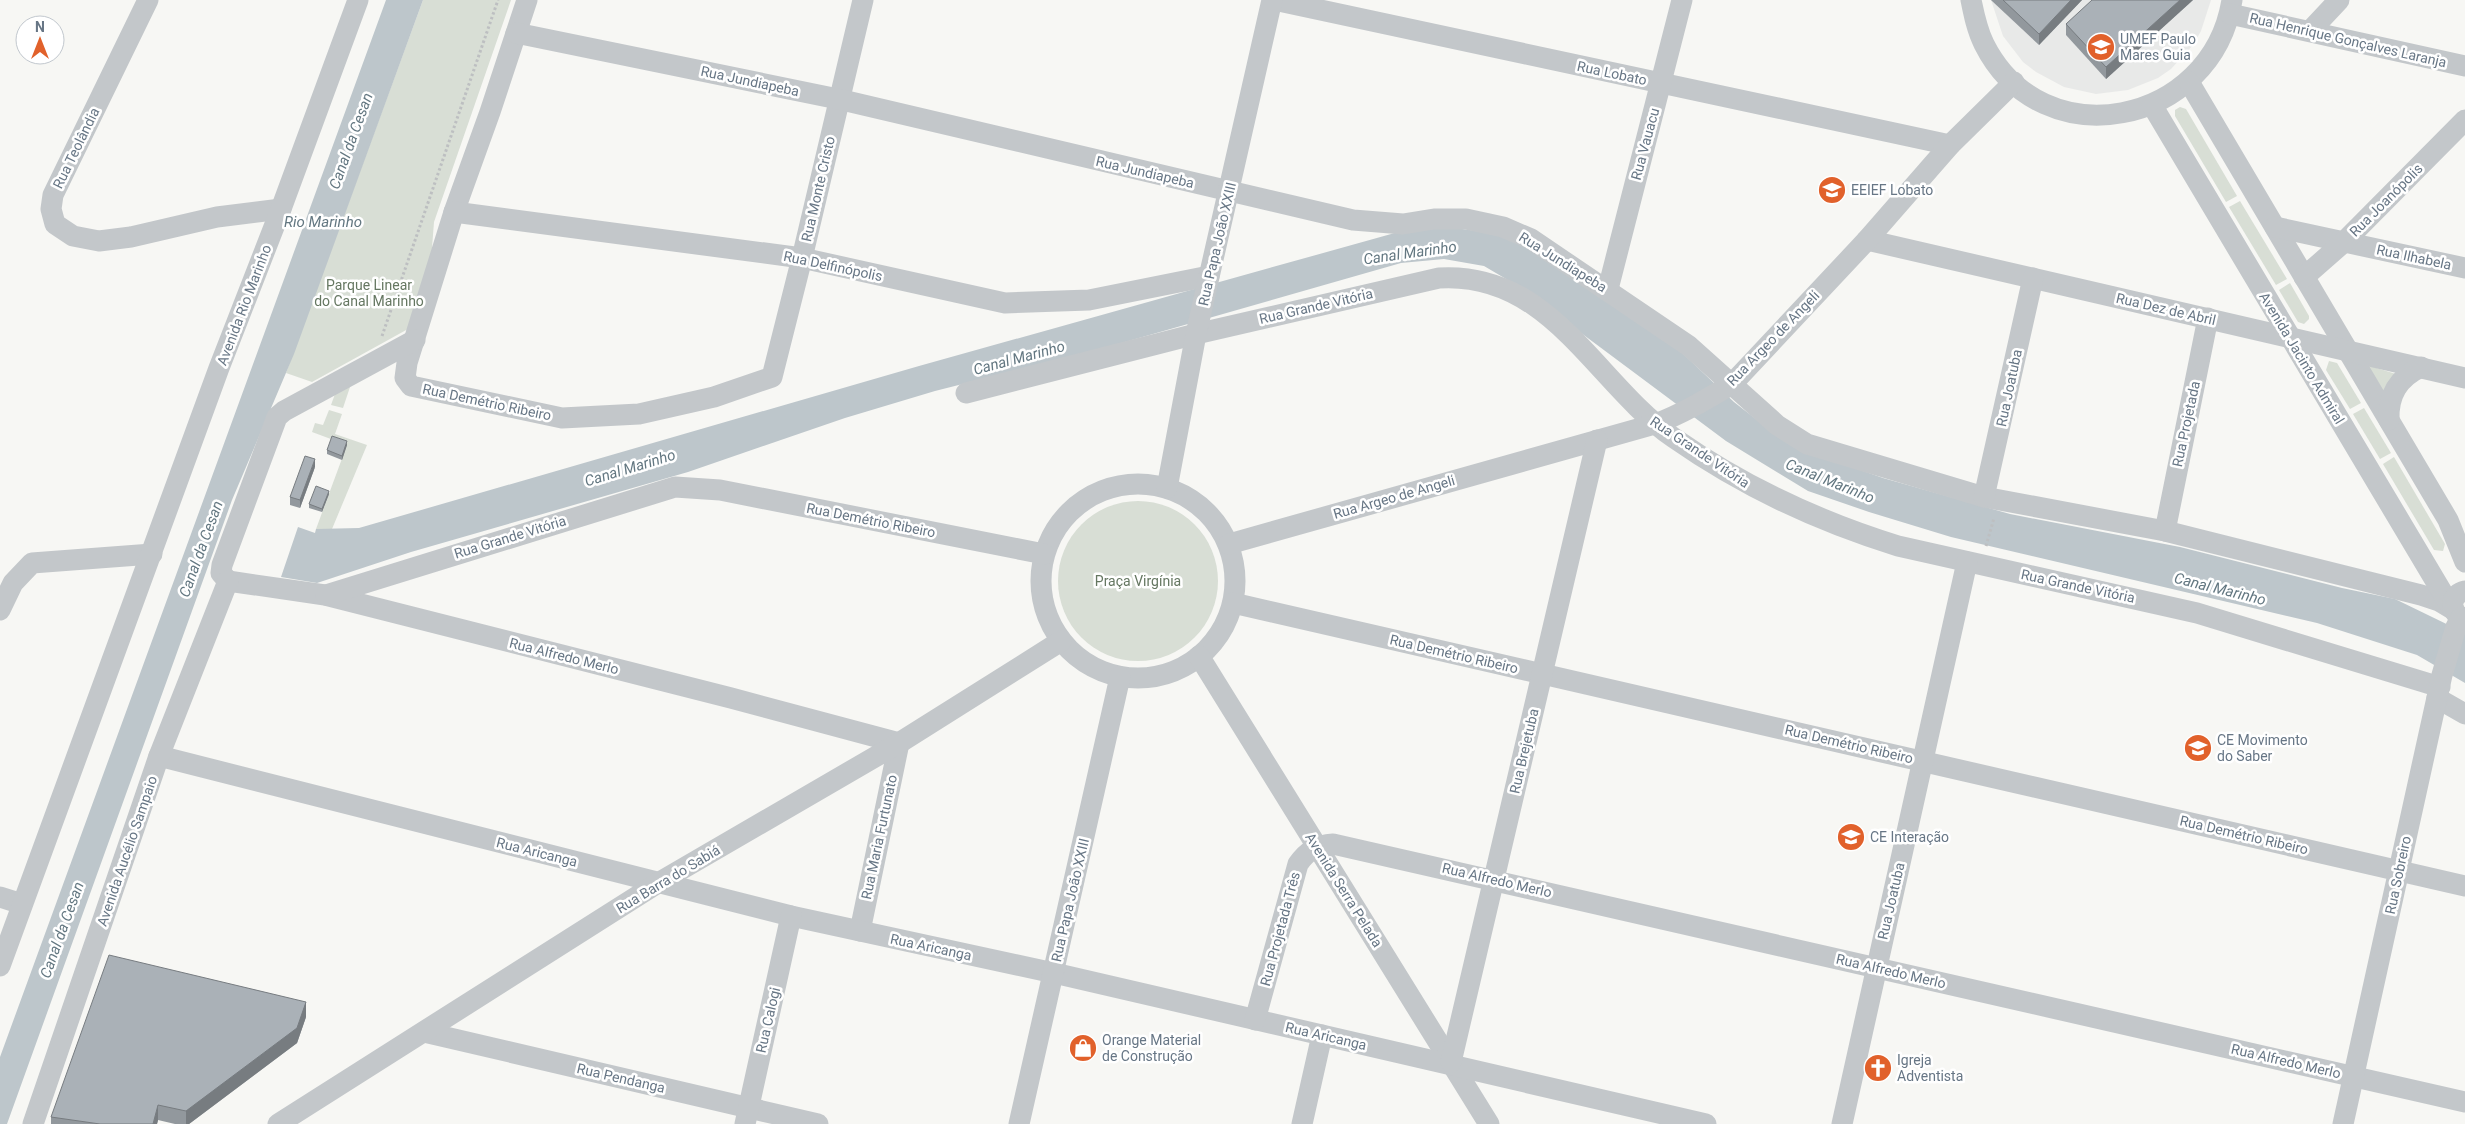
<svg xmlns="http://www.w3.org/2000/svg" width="2465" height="1124" font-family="Roboto,sans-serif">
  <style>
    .built { fill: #e8e9e8 }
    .green { fill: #d8ded5 }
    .water { fill: #bdc6cb }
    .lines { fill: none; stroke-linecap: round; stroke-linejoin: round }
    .path { stroke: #bdbfc1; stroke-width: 3; stroke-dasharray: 2.5 2.5; stroke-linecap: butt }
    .minor { stroke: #c3c7ca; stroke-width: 21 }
    .wall { fill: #92989d }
    .shaded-wall { fill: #777c80 }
    .building { fill: #aab1b7; stroke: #777c80 }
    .labels { text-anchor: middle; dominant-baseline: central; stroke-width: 5; stroke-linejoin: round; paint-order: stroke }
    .poi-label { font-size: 14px; fill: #677685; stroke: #fff; text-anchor: start }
    .street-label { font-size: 14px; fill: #677685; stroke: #fff }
    .park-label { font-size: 14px; fill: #657761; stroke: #fff }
    .water-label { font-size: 15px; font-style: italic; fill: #637781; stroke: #fff }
  </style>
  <rect width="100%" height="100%" fill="#f7f7f4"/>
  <polygon class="built" points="1991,0 2211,0 2201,31 2193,45 2171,69 2158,78 2128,90 2096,94 2064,87 2036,72 2023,62 2003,36"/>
  <g class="green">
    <polygon points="423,0 511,0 434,222 431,261 408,329 312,382 286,373"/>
    <polygon points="2180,107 2186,109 2237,196 2226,202 2175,116 2175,110"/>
    <polygon points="2240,201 2287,279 2276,285 2229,207"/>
    <polygon points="2290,283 2309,316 2309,319 2304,324 2298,322 2279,290"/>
    <polygon points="2329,361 2337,363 2361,403 2350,409 2326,370"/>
    <polygon points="2367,365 2396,374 2385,394"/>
    <polygon points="352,381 343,408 331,405 335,394"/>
    <polygon points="2364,408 2391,453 2380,459 2353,414"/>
    <polygon points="329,410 342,414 335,434 367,445 332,529 316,529 347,445 312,432 315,423 323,425"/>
    <polygon points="2394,457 2445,544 2443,551 2434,550 2383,464"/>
    <circle cx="1138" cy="581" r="80"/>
  </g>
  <g class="water">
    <polygon points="386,0 423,0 294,354 232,500 7,1124 0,1124 0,1057"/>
    <polygon points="1440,226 1514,236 1659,331 1734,402 1775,434 1801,449 1883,478 2010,514 2180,547 2342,588 2395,599 2465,633 2465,683 2417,655 2317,623 1951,537 1869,512 1808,491 1726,441 1518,286 1484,266 1444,259 1401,263 1090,352 935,391 845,418 688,472 411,552 317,583 281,577 298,527 315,533 316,529 359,528 919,366 1409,229"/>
  </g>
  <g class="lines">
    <g class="path">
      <polyline points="382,336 498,0"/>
      <polyline points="1986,546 1994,518"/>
    </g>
    <g class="minor">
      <polyline points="148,0 53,195 51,209 55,224 73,236 99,241 131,237 217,217 281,209"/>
      <polyline points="527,0 490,112 454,212 407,363 405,378 411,386 562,418 639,414 714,397 772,377 802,258 863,0"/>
      <polyline points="1274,0 1950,145"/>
      <path d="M 1971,0 C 1974,15 1977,30 1984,44 C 2042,160 2212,126 2232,0"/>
      <polyline points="2230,14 2465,66"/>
      <polyline points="2310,31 2339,0"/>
      <polyline points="516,33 838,99 1353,220 1403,224 1434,219 1466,219 1503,227 1531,239 1689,346 1777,425 1807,444 1984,497 2165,531 2421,595 2439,601 2454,610"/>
      <polyline points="2189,82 2448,520 2465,562"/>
      <polyline points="2152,105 2451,607"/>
      <polyline points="454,212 802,258 1005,303 1089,300 1209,276"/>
      <polyline points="2275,227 2465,268"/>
      <polyline points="1867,240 2465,378"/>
      <polyline points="2304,277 2344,242 2465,120"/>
      <polyline points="1608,289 1682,0"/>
      <path d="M 966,393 L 1196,334 L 1439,278 C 1551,271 1595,383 1674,438 C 1744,487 1817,521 1898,546 L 2197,613 L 2440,687"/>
      <path d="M 2389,420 C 2388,395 2398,378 2421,367"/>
      <circle cx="1138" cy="581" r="97"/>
      <polyline points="1167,488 1196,334 1272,0"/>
      <polyline points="1984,497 2033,278"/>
      <polyline points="2165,531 2208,318"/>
      <path d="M 1229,544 L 1655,424 C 1682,414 1707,399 1732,384 L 1867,240 L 1950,145 L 2014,82"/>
      <polyline points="228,581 325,595 731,698 899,743 860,931"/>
      <polyline points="228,581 221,573 222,565 277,417 284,411 415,340"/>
      <polyline points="326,595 675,487 720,490 1044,554"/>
      <polyline points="1233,603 2465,886"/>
      <polyline points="0,610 13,583 32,563 152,554"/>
      <path d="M 2460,617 C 2448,608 2452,594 2465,591"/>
      <polyline points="1199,656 1489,1124"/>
      <polyline points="2437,698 2465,714"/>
      <polyline points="159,756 791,916 1054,973 1706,1124"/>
      <polyline points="0,897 22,904"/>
      <polyline points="0,966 219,368 281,209 358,0"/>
      <path d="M 1255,1020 L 1298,864 C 1307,851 1317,845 1333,844 L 2465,1102"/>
      <polyline points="424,1032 818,1124"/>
      <polyline points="1451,1062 1597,440"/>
      <polyline points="33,1124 159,756 228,581"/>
      <polyline points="278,1124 658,883 899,743 1061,641"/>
      <polyline points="745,1124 791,916"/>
      <polyline points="1019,1124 1120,677"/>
      <polyline points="1302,1124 1322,1035"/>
      <polyline points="1842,1124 1967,562"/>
      <polyline points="2343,1124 2442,675 2456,627 2461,617"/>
    </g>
  </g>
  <g class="wall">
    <polygon points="1991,0 2082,0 2039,45 1992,1"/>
    <polygon points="2193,0 2106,79 2066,35 2066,24"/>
    <polygon points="347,445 342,460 327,454 327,450"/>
    <polygon points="315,467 300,508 290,505 290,497"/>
    <polygon points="329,494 322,512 309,508 309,504"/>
    <polygon points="306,1017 297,1043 189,1124 175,1124 158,1120 157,1124 51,1124 51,1117"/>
  </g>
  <g class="shaded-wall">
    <polygon points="2071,0 2082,0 2039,45 2039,34"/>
    <polygon points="2180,0 2193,0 2106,79 2106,67"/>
    <polygon points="347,441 347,445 342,460 342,456"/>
    <polygon points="315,459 315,467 300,508 300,500"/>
    <polygon points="329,491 329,494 322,512 322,509"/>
    <polygon points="306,1002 306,1017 297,1043 189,1124 186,1124 186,1111"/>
    <polygon points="158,1105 158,1120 157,1124 153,1124"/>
  </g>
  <g class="building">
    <polygon points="2003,0 2071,0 2039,34"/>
    <polygon points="2092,0 2180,0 2106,67 2066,24"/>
    <polygon points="332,436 347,441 342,456 327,450"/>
    <polygon points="305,456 315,459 300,500 290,497"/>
    <polygon points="316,486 329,491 322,509 309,504"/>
    <polygon points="109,955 306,1002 297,1028 186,1111 158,1105 153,1124 100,1124 51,1117"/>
  </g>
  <defs>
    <symbol id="school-disc" viewBox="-11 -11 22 22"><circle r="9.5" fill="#e1612b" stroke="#fff"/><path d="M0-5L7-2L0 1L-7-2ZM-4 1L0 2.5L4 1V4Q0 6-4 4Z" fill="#fff"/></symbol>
    <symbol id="shop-disc" viewBox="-11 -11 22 22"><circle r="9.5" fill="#e1612b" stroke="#fff"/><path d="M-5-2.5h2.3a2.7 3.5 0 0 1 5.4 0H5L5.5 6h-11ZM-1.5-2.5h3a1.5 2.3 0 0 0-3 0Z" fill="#fff"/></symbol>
    <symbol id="church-disc" viewBox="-11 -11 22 22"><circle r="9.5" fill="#e1612b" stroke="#fff"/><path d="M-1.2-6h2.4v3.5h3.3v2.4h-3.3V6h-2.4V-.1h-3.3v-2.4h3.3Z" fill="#fff"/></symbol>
  </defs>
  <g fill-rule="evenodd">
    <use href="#school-disc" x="2085" y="31" width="32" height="32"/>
    <use href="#school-disc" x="1816" y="174" width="32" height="32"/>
    <use href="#school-disc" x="2182" y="732" width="32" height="32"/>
    <use href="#school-disc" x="1835" y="821" width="32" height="32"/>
    <use href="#shop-disc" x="1067" y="1032" width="32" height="32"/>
    <use href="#church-disc" x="1862" y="1052" width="32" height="32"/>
  </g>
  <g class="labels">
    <g class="poi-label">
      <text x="2120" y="39">UMEF Paulo<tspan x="2120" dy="16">Mares Guia</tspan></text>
      <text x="1851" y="190">EEIEF Lobato</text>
      <text x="2217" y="740">CE Movimento<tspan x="2217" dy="16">do Saber</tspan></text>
      <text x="1870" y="837">CE Interação</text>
      <text x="1102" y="1040">Orange Material<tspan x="1102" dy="16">de Construção</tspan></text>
      <text x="1897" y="1060">Igreja<tspan x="1897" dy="16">Adventista</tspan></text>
    </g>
    <g class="street-label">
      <text transform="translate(2348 40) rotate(13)">Rua Henrique Gonçalves Laranja</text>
      <text transform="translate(1612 73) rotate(12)">Rua Lobato</text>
      <text transform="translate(750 81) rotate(12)">Rua Jundiapeba</text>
      <text transform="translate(1645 144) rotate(-75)">Rua Vauacu</text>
      <text transform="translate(76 148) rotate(-64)">Rua Teolândia</text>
      <text transform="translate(1145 172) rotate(13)">Rua Jundiapeba</text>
      <text transform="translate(818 189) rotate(-77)">Rua Monte Cristo</text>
      <text transform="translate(2386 200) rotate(-45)">Rua Joanópolis</text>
      <text transform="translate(1217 244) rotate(-77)">Rua Papa João XXIII</text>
      <text transform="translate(2414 257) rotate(12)">Rua Ilhabela</text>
      <text transform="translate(1563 262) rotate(32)">Rua Jundiapeba</text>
      <text transform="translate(833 266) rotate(12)">Rua Delfinópolis</text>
      <text transform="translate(244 305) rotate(-69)">Avenida Rio Marinho</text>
      <text transform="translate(1316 306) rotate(-13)">Rua Grande Vitória</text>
      <text transform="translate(2166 309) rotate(13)">Rua Dez de Abril</text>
      <text transform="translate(1773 338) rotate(-46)">Rua Argeo de Angeli</text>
      <text transform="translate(2302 358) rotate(59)">Avenida Jacinto Admiral</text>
      <text transform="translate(2009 388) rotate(-78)">Rua Joatuba</text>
      <text transform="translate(487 402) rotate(12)">Rua Demétrio Ribeiro</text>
      <text transform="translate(2186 424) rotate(-78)">Rua Projetada</text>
      <text transform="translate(1700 452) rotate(34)">Rua Grande Vitória</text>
      <text transform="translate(1394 497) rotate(-16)">Rua Argeo de Angeli</text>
      <text transform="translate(871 520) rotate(11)">Rua Demétrio Ribeiro</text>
      <text transform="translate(510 537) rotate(-17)">Rua Grande Vitória</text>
      <text transform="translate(2078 586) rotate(12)">Rua Grande Vitória</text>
      <text transform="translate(1454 654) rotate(13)">Rua Demétrio Ribeiro</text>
      <text transform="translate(564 656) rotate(14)">Rua Alfredo Merlo</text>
      <text transform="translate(1849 744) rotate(13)">Rua Demétrio Ribeiro</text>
      <text transform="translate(1524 751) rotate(-77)">Rua Brejetuba</text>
      <text transform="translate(2244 835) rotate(13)">Rua Demétrio Ribeiro</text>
      <text transform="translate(879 837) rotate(-78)">Rua Maria Furtunato</text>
      <text transform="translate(127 851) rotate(-71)">Avenida Aucélio Sampaio</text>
      <text transform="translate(537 852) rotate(14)">Rua Aricanga</text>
      <text transform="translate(2398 875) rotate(-78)">Rua Sobreiro</text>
      <text transform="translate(668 879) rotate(-31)">Rua Barra do Sabiá</text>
      <text transform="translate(1497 880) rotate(13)">Rua Alfredo Merlo</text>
      <text transform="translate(1344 890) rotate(58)">Avenida Serra Pelada</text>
      <text transform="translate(1070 900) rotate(-77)">Rua Papa João XXIII</text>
      <text transform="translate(1891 901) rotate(-77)">Rua Joatuba</text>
      <text transform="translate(1280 929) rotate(-75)">Rua Projetada Três</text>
      <text transform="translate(931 947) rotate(12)">Rua Aricanga</text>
      <text transform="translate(1891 971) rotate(13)">Rua Alfredo Merlo</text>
      <text transform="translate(768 1020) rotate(-77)">Rua Calogi</text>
      <text transform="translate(1326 1036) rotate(13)">Rua Aricanga</text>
      <text transform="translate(2286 1061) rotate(13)">Rua Alfredo Merlo</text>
      <text transform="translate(621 1078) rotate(13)">Rua Pendanga</text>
    </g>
    <g class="park-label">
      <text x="369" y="285">Parque Linear<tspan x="369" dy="16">do Canal Marinho</tspan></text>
      <text x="1138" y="581">Praça Virgínia</text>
    </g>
    <g class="water-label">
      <text transform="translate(351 141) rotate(-70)">Canal da Cesan</text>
      <text x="323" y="222">Rio Marinho</text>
      <text transform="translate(1410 253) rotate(-8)">Canal Marinho</text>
      <text transform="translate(1019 358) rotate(-15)">Canal Marinho</text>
      <text transform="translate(630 468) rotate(-17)">Canal Marinho</text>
      <text transform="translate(1830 481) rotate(22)">Canal Marinho</text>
      <text transform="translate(201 549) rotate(-70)">Canal da Cesan</text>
      <text transform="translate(2220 589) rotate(14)">Canal Marinho</text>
      <text transform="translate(62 930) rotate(-70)">Canal da Cesan</text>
    </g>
  </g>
  <g transform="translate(40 40)"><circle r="24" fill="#ffffff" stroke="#c2c8ce"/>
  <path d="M0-4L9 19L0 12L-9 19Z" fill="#e1612b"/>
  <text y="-8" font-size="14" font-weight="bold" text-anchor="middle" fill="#677685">N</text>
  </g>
</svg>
